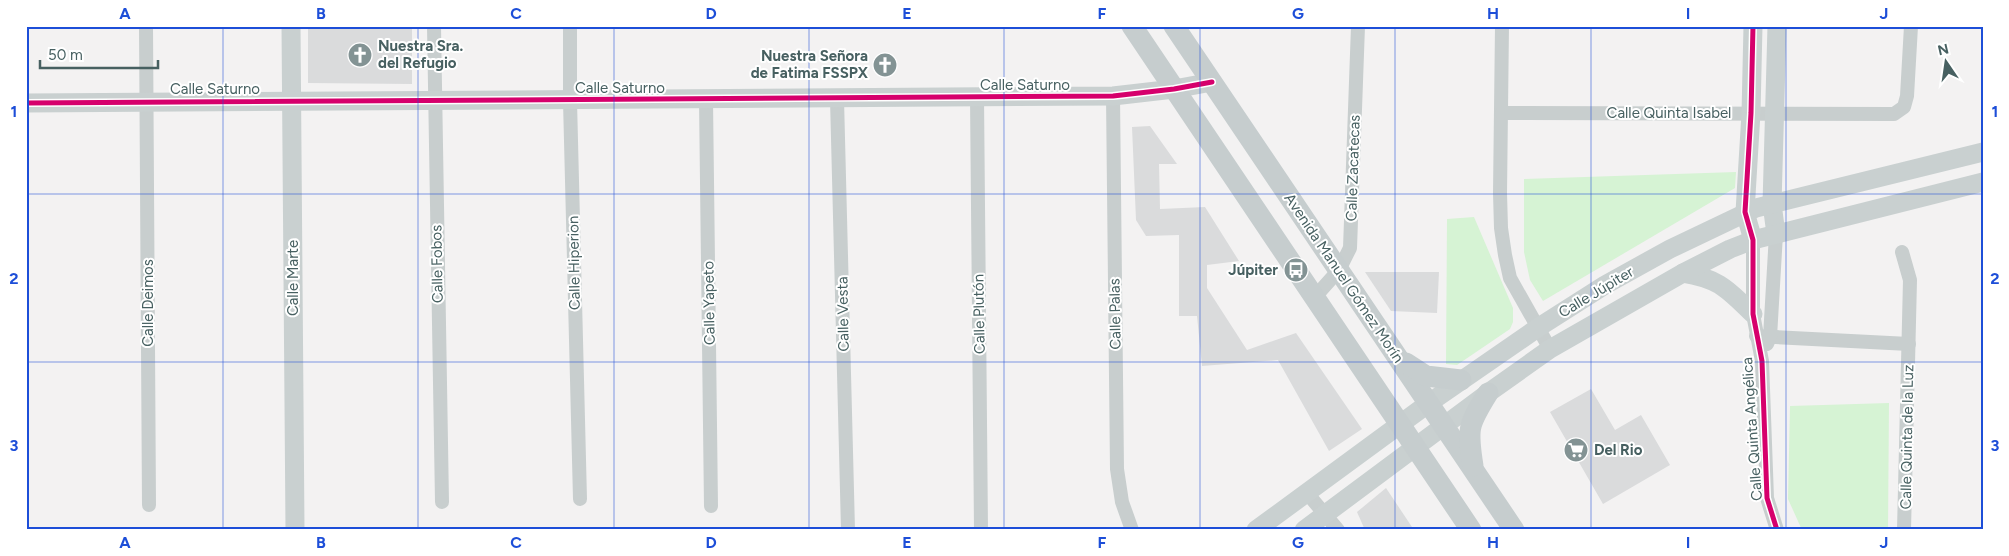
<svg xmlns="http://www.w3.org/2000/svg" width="2009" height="556" font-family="Figtree,sans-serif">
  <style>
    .green { fill: #d6f3d4 }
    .building { fill: #dadbdc }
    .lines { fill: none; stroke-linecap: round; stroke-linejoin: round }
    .street { stroke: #c8cece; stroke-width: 14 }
    .secondary { stroke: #c9d0d0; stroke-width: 19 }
    .primary { stroke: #c6cdce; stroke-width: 21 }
    .cycleway-casing { stroke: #fff; stroke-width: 8 }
    .cycleway { stroke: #d6006c; stroke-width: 5 }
    .grid { fill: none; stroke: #1d4ed8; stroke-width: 1; stroke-opacity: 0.55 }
    .labels { text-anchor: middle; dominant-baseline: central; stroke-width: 4; stroke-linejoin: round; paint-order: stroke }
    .poi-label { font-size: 15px; font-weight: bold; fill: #476061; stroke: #fff; text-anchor: start }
    .street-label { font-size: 15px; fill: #476061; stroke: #fff }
    .neatline { fill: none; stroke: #1d4ed8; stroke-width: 2 }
    .grid-label { font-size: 16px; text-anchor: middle; font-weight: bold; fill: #1d4ed8 }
  </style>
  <rect width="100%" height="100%" fill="#f3f2f2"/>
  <g class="green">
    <polygon points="1736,172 1735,188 1543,301 1530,280 1524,252 1524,179"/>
    <polygon points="1474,217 1513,308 1513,322 1510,329 1457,365 1446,364 1447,219"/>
    <polygon points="1889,403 1888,530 1802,530 1788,499 1790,406"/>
  </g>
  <g class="building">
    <polygon points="308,26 412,26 412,84 308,83"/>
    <polygon points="1150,126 1177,164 1159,164 1160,209 1205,207 1239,261 1207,265 1207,288 1247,350 1296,333 1362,429 1329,451 1278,360 1202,366 1197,316 1179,316 1179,235 1146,236 1136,220 1132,127"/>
    <polygon points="1365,272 1439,272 1437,313 1391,311"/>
    <polygon points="1591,389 1615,430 1641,415 1670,465 1603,504 1550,412"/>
    <polygon points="1386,488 1414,530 1365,530 1357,512"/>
  </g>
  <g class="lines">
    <g class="street">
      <polyline points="146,26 149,505"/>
      <polyline points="434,26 442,502"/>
      <polyline points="570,26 570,101 580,499"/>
      <polyline points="1502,26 1500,193 1501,228 1505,255 1510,278 1550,349"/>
      <polyline points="1113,96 1117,469 1122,502 1132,530"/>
      <polyline points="977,97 981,530"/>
      <polyline points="837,99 848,530"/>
      <polyline points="706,100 711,506"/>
      <polyline points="1502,113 1894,114 1904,107 1907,96 1911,26"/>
      <polyline points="1753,240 1753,314 1762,361 1767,498 1777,530"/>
      <polyline points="1902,252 1910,280 1904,530"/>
      <polyline points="1314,298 1339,270 1350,248 1358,26"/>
      <polyline points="1756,336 1909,344"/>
      <polyline points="1767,344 1770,337 1776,234"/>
      <polyline points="1307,493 1338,530"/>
    </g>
    <g class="secondary">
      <polyline points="291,26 295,530"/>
      <polyline points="1753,26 1751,113 1745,212 1753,240"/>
      <polyline points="26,103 1113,96 1174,89 1212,82"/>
      <polyline points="1776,234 1772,204 1777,26"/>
      <path d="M 1683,273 C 1720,279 1727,289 1753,314"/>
      <polyline points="1256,530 1429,403 1539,327 1605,285 1670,249 1756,208 1983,152"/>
      <polyline points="1304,530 1488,393 1550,349 1683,273 1730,249 1753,240 1983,182"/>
    </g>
    <g class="primary">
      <polyline points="1132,26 1471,530"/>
      <polyline points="1174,26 1514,530"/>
      <polyline points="1406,363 1426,376 1461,380"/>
      <path d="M 1473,466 C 1467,428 1468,425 1488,393"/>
    </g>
    <defs>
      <g id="cycleway">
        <polyline points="1753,26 1751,113 1745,212 1753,240 1753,314 1762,361 1767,498 1777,530"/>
        <polyline points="26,103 1113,96 1174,89 1212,82"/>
      </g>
    </defs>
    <use href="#cycleway" class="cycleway-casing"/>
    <use href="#cycleway" class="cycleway"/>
  </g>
  <path class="grid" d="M 223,26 L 223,530M 418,26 L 418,530M 614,26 L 614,530M 809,26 L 809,530M 1004,26 L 1004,530M 1200,26 L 1200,530M 1395,26 L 1395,530M 1591,26 L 1591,530M 1786,26 L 1786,530M 26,194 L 1983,194M 26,362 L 1983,362"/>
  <defs>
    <symbol id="church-disc" viewBox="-11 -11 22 22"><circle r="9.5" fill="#839394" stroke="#fff"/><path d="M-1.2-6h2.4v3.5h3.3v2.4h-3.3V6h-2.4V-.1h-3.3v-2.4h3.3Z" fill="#fff"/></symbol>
    <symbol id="bus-disc" viewBox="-11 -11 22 22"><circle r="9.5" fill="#839394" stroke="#fff"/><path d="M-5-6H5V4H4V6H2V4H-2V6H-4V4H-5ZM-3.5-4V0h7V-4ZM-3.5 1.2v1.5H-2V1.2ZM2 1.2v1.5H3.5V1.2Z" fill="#fff"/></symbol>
    <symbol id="supermarket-disc" viewBox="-11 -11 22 22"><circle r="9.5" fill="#839394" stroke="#fff"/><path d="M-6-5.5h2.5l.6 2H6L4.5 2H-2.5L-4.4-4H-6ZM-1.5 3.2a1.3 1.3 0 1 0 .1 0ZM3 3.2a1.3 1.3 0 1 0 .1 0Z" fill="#fff"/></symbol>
  </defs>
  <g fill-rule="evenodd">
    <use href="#church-disc" x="346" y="41" width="28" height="28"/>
    <use href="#church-disc" x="871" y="51" width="28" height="28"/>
    <use href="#bus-disc" x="1282" y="256" width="28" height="28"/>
    <use href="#supermarket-disc" x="1562" y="436" width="28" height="28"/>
  </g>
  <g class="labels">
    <g class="poi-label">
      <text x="378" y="46">Nuestra Sra.<tspan x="378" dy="17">del Refugio</tspan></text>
      <text x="868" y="56" text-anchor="end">Nuestra Señora<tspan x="868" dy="17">de Fatima FSSPX</tspan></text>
      <text x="1278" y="270" text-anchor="end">Júpiter</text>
      <text x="1594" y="450">Del Rio</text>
    </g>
    <g class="street-label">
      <text x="1025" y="85">Calle Saturno</text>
      <text x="620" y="88">Calle Saturno</text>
      <text x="215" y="89">Calle Saturno</text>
      <text x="1669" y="113">Calle Quinta Isabel</text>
      <text transform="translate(1353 168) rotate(-88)">Calle Zacatecas</text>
      <text transform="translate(574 263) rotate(-91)">Calle Hiperion</text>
      <text transform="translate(437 264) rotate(-91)">Calle Fobos</text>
      <text transform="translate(293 278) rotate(-90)">Calle Marte</text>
      <text transform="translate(1344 278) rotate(56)">Avenida Manuel Gómez Morín</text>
      <text transform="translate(1596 292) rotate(-31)">Calle Júpiter</text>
      <text transform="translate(148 303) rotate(-90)">Calle Deimos</text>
      <text transform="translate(709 303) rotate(-91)">Calle Yapeto</text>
      <text transform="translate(843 314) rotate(-91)">Calle Vesta</text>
      <text transform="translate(979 314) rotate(-91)">Calle Plutón</text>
      <text transform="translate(1115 314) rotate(-91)">Calle Palas</text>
      <text transform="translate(1752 429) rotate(-94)">Calle Quinta Angélica</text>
      <text transform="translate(1907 437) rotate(-89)">Calle Quinta de la Luz</text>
    </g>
  </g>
  <rect width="2009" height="556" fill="none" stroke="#ffffff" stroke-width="55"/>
  <g transform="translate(1946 62) rotate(347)" stroke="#ffffff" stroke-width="4" paint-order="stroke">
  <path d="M0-4L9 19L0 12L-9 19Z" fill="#476061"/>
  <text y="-8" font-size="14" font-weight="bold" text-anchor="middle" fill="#476061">N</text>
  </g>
  <path d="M40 60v8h118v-8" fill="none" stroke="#476061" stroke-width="2.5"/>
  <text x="48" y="60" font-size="15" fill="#476061" stroke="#ffffff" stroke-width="4" paint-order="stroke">50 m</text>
  <rect x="28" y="28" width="1954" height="500" class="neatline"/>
  <g class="grid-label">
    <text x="125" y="19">A</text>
    <text x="321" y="19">B</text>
    <text x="516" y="19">C</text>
    <text x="711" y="19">D</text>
    <text x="907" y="19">E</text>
    <text x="1102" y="19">F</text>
    <text x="1298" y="19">G</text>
    <text x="1493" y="19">H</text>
    <text x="1688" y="19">I</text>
    <text x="1884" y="19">J</text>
    <text x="14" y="117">1</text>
    <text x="1995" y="117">1</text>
    <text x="14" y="284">2</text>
    <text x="1995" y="284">2</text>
    <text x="14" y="451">3</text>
    <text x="1995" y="451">3</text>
    <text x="125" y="548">A</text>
    <text x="321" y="548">B</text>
    <text x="516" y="548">C</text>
    <text x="711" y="548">D</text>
    <text x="907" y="548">E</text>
    <text x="1102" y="548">F</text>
    <text x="1298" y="548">G</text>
    <text x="1493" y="548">H</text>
    <text x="1688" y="548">I</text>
    <text x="1884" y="548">J</text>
  </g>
</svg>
